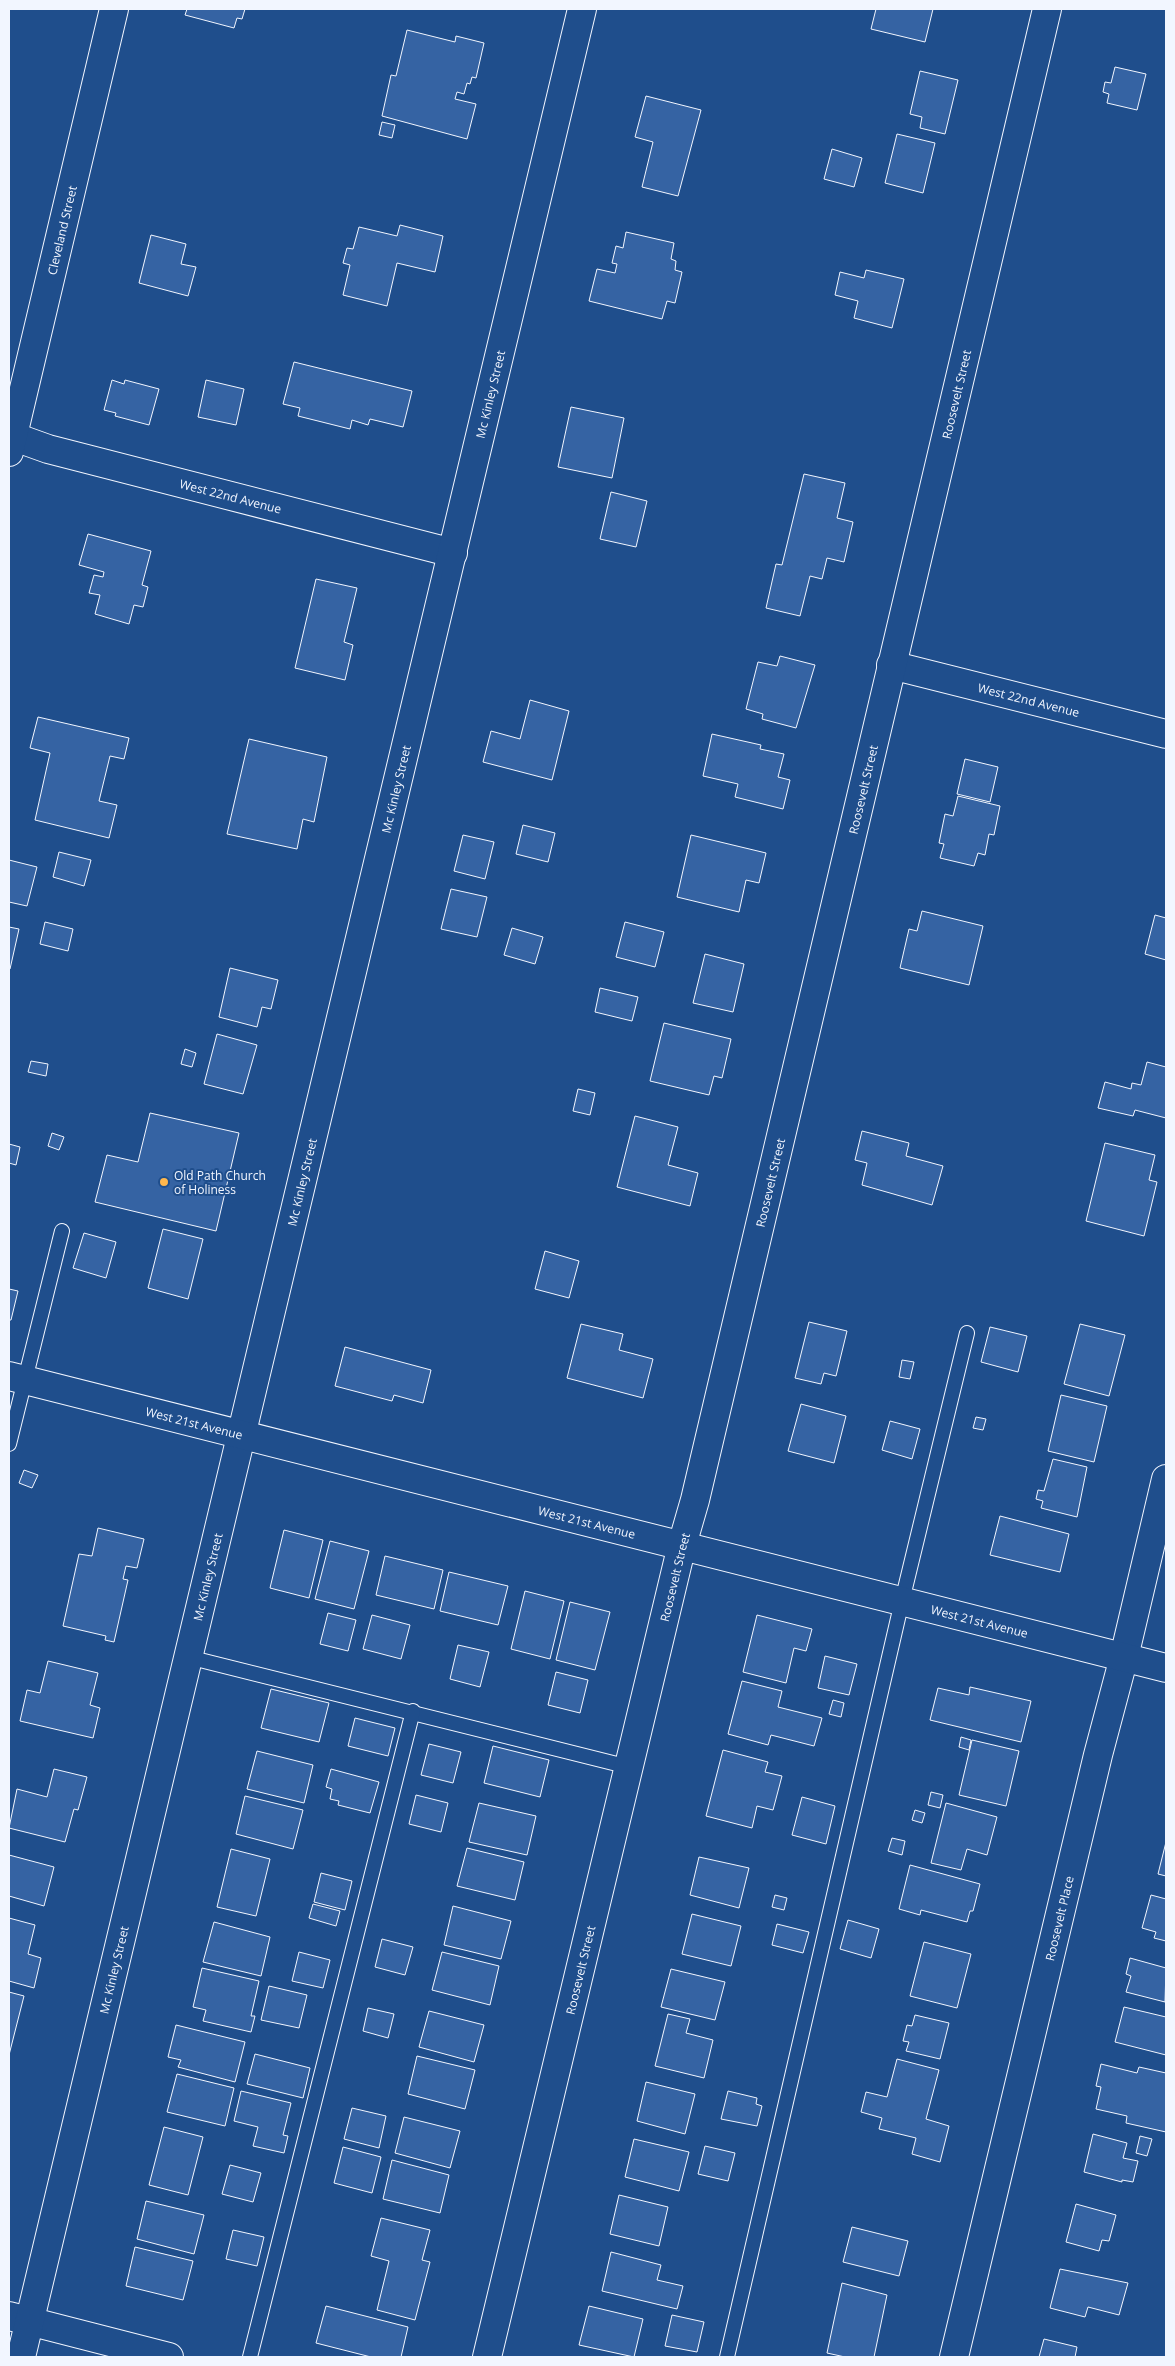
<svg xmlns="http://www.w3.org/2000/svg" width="1175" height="2366" font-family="'Open Sans',sans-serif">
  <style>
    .building { fill: #3563a3; stroke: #f2f6ff }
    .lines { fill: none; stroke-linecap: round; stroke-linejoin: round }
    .lane-casing { stroke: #f2f6ff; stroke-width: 16 }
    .street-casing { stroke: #f2f6ff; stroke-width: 30 }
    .secondary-casing { stroke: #f2f6ff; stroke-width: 30 }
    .lane { stroke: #1f4e8c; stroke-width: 14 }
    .street { stroke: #1f4e8c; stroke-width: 28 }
    .secondary { stroke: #1f4e8c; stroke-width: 28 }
    .poi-dot { fill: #ffb74d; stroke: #1f4e8c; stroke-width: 2 }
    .labels { text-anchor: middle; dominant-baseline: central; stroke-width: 4; stroke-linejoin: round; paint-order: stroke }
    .street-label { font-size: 12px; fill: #f2f6ff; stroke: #1f4e8c }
    .poi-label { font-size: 12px; fill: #f2f6ff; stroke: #1f4e8c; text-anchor: start }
  </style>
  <rect width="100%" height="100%" fill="#1f4e8c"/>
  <g class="building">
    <polygon points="187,9 245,9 242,19 237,18 234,28 185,15"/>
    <polygon points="876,9 933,9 925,42 871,29"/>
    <polygon points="407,30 455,42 456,36 484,43 476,78 472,77 470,84 467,83 464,94 457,92 455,99 476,104 467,139 382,116 391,75 396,76"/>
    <polygon points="1115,67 1146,74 1137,110 1107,103 1109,94 1103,92 1105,82 1111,83"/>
    <polygon points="920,71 958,80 945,134 920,128 922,117 910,114"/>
    <polygon points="646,96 701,110 678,196 642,187 653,142 635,137"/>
    <polygon points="382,122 395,125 392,138 379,135"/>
    <polygon points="897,134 935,143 923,193 885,183"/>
    <polygon points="832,149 862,158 854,187 824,179"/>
    <polygon points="400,225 443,236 435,272 397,263 387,306 343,295 350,265 343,263 347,248 353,249 359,227 397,236"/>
    <polygon points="626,232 674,243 671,259 676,261 675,270 682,272 675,303 667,301 662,319 589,301 597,269 615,273 617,264 612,263 616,246 623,248"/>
    <polygon points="151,235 186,244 181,264 196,267 188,296 139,283"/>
    <polygon points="866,270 904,279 892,328 854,318 858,301 835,295 840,272 864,278"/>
    <polygon points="294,362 412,391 403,427 370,419 368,425 352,420 350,429 298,416 300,408 283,404"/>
    <polygon points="112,380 124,384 125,380 159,389 149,425 115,416 116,413 104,410"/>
    <polygon points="206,380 244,389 236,425 198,417"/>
    <polygon points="571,407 624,418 612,478 558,467"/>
    <polygon points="804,474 845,483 837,518 853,522 844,562 827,558 822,579 810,576 800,616 766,608 776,564 782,565"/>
    <polygon points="611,492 647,501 636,547 600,539"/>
    <polygon points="88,534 151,551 142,585 148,587 143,607 134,605 129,624 95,614 100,595 89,593 94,575 103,577 104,572 79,565"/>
    <polygon points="316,579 357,588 344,642 353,645 345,680 295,668"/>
    <polygon points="780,656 815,665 796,728 762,719 763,714 746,709 758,662 777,666"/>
    <polygon points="530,700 569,711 552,780 483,762 491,731 520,739"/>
    <polygon points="38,717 129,738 124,759 110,756 99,801 117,805 109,838 35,820 50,753 30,748"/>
    <polygon points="712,734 761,745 760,749 784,754 778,777 790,780 783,809 735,797 738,784 703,776"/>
    <polygon points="249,739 327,757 314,822 303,819 297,849 227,834"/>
    <polygon points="965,759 998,767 990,802 957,794"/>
    <polygon points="958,796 1000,806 994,835 989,834 985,855 978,853 974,866 940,858 944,844 939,843 945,814 953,816"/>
    <polygon points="523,825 555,833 548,862 516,854"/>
    <polygon points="463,835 494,842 485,879 454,871"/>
    <polygon points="691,835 766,853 759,883 746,880 739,912 677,897"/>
    <polygon points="59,852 91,860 84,886 53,877"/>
    <polygon points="9,860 37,867 27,906 9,902"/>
    <polygon points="451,889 487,897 477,937 441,929"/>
    <polygon points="922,911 983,926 969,985 900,968 909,929 917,931"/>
    <polygon points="1155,915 1166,918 1166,960 1145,954"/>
    <polygon points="45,922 73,929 68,951 40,944"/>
    <polygon points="625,922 664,932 655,967 616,957"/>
    <polygon points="9,927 19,929 10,969 9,968"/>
    <polygon points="512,928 543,937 535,964 504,955"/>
    <polygon points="705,954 744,964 733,1012 693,1003"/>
    <polygon points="230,968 278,980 271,1009 262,1007 257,1027 219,1017"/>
    <polygon points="600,988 638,997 632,1021 595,1012"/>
    <polygon points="664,1023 731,1039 722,1078 714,1076 709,1095 650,1081"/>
    <polygon points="217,1034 257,1045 243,1094 204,1084"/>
    <polygon points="185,1049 196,1053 192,1067 181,1064"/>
    <polygon points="31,1061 48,1064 46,1076 28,1072"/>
    <polygon points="1147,1062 1166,1067 1166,1118 1135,1110 1133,1116 1098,1108 1105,1082 1131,1089 1132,1083 1141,1085"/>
    <polygon points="578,1089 595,1093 590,1115 573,1111"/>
    <polygon points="150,1113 239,1133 216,1231 95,1202 107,1155 138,1162"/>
    <polygon points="635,1116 678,1127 668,1165 698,1173 690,1206 617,1187"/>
    <polygon points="862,1131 909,1143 906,1156 943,1166 932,1205 862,1185 867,1163 855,1160"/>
    <polygon points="52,1133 64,1137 59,1150 48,1146"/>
    <polygon points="1105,1143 1155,1155 1149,1180 1157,1182 1144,1236 1086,1221"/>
    <polygon points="9,1144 20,1147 16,1165 9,1163"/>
    <polygon points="163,1229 203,1239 188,1299 148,1288"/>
    <polygon points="84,1233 116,1242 106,1278 73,1268"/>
    <polygon points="545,1251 579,1261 569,1298 535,1289"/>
    <polygon points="9,1289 18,1291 11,1320 9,1320"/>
    <polygon points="809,1322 847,1331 836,1376 824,1373 821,1384 795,1378"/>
    <polygon points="581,1324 623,1334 619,1350 653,1359 643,1398 567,1378"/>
    <polygon points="1080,1324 1125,1335 1109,1396 1064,1384"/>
    <polygon points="990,1327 1027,1336 1018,1372 981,1362"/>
    <polygon points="345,1347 431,1370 423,1403 394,1395 392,1401 335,1386"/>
    <polygon points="902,1360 914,1362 910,1379 899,1377"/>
    <polygon points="1061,1395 1107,1406 1094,1462 1048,1451"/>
    <polygon points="801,1404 846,1416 834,1463 788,1451"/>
    <polygon points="976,1417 986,1419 983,1430 973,1428"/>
    <polygon points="890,1421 920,1429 912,1459 882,1450"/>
    <polygon points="1053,1459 1087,1467 1077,1517 1041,1508 1043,1501 1036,1499 1038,1490 1044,1491"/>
    <polygon points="24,1470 38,1475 32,1488 19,1483"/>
    <polygon points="1000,1516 1069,1534 1060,1572 990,1555"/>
    <polygon points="98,1528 144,1539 137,1568 126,1566 123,1579 128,1580 114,1642 105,1640 106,1636 63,1626 79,1554 92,1556"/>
    <polygon points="284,1530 323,1540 309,1598 270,1588"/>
    <polygon points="330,1541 369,1551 354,1609 315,1599"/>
    <polygon points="385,1556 443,1570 434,1609 376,1595"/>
    <polygon points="449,1572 508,1586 498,1625 440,1611"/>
    <polygon points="525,1591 564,1601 550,1659 511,1649"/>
    <polygon points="570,1602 610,1612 595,1670 556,1660"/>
    <polygon points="328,1613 356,1620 348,1651 320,1644"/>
    <polygon points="372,1615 410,1625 401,1659 363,1649"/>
    <polygon points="757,1615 812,1629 806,1651 794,1648 786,1683 743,1672"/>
    <polygon points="458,1645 489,1652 480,1687 450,1679"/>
    <polygon points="825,1656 857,1664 849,1695 818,1688"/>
    <polygon points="48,1661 98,1673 90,1705 100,1708 93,1738 20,1721 27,1690 40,1693"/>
    <polygon points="556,1672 588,1680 580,1713 548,1705"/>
    <polygon points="742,1681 782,1691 778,1707 822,1718 814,1746 771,1735 768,1745 728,1734"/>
    <polygon points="970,1687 1031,1701 1021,1742 930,1720 938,1688 969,1695"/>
    <polygon points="271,1689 329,1703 319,1742 261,1728"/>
    <polygon points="833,1700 844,1703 841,1717 829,1714"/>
    <polygon points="355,1718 395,1728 388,1756 348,1746"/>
    <polygon points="961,1737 971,1740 969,1750 959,1747"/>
    <polygon points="972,1740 1019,1751 1006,1806 959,1795"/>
    <polygon points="429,1744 461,1752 453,1783 421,1775"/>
    <polygon points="493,1746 549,1760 540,1797 484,1783"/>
    <polygon points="723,1750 768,1762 765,1772 782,1776 773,1810 757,1806 752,1828 706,1816"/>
    <polygon points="257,1751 313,1765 304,1803 247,1789"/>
    <polygon points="54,1769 87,1777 78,1810 74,1809 65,1842 9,1828 17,1789 47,1797"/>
    <polygon points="331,1769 379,1782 370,1813 338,1805 339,1801 330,1799 332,1789 326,1787"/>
    <polygon points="931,1792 943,1795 940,1808 928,1805"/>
    <polygon points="416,1795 448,1803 441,1832 409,1824"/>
    <polygon points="245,1796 303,1810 293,1849 236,1834"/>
    <polygon points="802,1797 835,1806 826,1844 792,1835"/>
    <polygon points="479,1803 536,1816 527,1855 469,1842"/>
    <polygon points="946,1803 997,1817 987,1855 967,1849 961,1870 931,1863"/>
    <polygon points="915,1810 925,1813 922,1823 912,1820"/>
    <polygon points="892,1838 905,1841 902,1855 888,1851"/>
    <polygon points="1166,1842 1166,1876 1158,1874"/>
    <polygon points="467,1848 524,1862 515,1900 457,1886"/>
    <polygon points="231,1849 270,1859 256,1916 217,1907"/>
    <polygon points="9,1855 54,1867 44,1906 9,1896"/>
    <polygon points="699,1857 749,1868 739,1908 690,1895"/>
    <polygon points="910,1865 980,1884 973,1911 970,1911 967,1922 921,1910 920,1915 899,1909"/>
    <polygon points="321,1873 352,1881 345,1910 314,1902"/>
    <polygon points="775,1895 787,1898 784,1910 772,1907"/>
    <polygon points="1151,1895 1166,1899 1166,1941 1154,1938 1156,1932 1142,1928"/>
    <polygon points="313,1904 340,1911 336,1926 309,1918"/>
    <polygon points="453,1906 511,1921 501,1959 444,1945"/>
    <polygon points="692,1914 741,1926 731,1966 682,1954"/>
    <polygon points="9,1918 35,1925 28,1954 41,1958 34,1988 9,1981"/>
    <polygon points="848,1920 879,1929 871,1958 840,1949"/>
    <polygon points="214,1922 270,1937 261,1976 203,1962"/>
    <polygon points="777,1924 809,1932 803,1953 772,1945"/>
    <polygon points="382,1939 413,1947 405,1975 375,1967"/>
    <polygon points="924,1942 971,1954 957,2008 910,1996"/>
    <polygon points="299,1952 330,1960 323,1988 292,1981"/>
    <polygon points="442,1952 499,1966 490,2005 432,1990"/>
    <polygon points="1130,1958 1166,1968 1165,2002 1126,1992 1131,1976 1126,1974"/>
    <polygon points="202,1968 259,1981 251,2016 255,2016 251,2032 203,2021 206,2010 193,2007"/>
    <polygon points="671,1969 725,1982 715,2020 661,2007"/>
    <polygon points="269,1986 307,1995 299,2028 261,2020"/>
    <polygon points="9,1992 24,1996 9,2055"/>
    <polygon points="1124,2007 1166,2017 1166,2055 1115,2042"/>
    <polygon points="368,2008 394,2014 388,2038 363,2031"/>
    <polygon points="429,2011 484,2025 474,2062 419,2047"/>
    <polygon points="668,2014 690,2019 686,2033 713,2040 704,2078 655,2066"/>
    <polygon points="915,2015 949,2023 940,2059 906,2051 909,2042 903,2041 907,2025 912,2026"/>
    <polygon points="176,2025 245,2042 235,2082 178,2067 181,2060 168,2057"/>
    <polygon points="255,2054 310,2068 303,2098 247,2084"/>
    <polygon points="417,2056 475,2070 465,2109 408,2094"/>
    <polygon points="897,2059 939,2070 926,2119 949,2126 940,2162 912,2154 916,2138 879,2129 882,2118 861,2112 866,2092 887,2097"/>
    <polygon points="1101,2064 1137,2073 1139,2067 1166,2073 1166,2132 1126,2123 1127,2116 1096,2109 1101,2087 1096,2086"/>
    <polygon points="177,2074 234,2088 225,2126 167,2112"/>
    <polygon points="646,2082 695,2094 685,2134 637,2121"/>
    <polygon points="241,2091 291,2103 283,2135 288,2136 284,2153 253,2146 258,2127 234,2121"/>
    <polygon points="728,2091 757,2098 756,2104 762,2106 757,2126 721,2119"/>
    <polygon points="352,2108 386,2116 379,2148 344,2139"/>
    <polygon points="404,2117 460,2131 450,2168 395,2153"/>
    <polygon points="164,2127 203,2137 188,2195 149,2185"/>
    <polygon points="1093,2134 1127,2143 1123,2158 1138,2161 1133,2182 1122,2180 1122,2182 1084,2172"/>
    <polygon points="1140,2136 1152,2139 1147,2156 1136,2153"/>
    <polygon points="634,2139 689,2152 679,2191 625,2177"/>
    <polygon points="705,2146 735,2153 728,2181 698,2174"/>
    <polygon points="343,2147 381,2157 372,2193 334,2183"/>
    <polygon points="392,2160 449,2175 440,2213 383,2199"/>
    <polygon points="230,2165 261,2173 253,2202 222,2194"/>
    <polygon points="619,2195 668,2207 659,2246 610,2234"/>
    <polygon points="146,2201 204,2215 194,2254 137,2239"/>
    <polygon points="1076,2204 1116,2215 1109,2241 1102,2240 1099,2251 1066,2242"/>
    <polygon points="381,2218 430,2230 422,2260 430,2262 415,2320 377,2310 389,2261 371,2256"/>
    <polygon points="852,2227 908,2241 899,2276 843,2262"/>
    <polygon points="233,2230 264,2237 257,2266 226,2259"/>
    <polygon points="135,2247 193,2261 183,2300 126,2286"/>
    <polygon points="611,2252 661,2265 657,2280 683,2286 677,2309 602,2291"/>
    <polygon points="1060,2269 1128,2283 1119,2315 1088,2307 1085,2317 1050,2308"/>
    <polygon points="842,2283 887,2295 874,2357 845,2357 827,2353"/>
    <polygon points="326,2306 408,2327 401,2357 371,2357 316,2343"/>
    <polygon points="589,2306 643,2319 634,2357 579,2345"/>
    <polygon points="672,2315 704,2322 697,2352 665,2346"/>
    <polygon points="1044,2339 1077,2347 1075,2357 1039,2357"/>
  </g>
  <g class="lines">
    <defs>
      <g id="lane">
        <polyline points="9,1444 62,1231"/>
        <polyline points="188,1657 629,1767"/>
        <polyline points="250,2357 413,1711"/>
        <polyline points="727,2357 902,1601 967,1333"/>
      </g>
      <g id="street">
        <path id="s1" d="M 9,435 L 48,449 L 453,553"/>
        <path id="s2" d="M 9,452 L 114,9"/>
        <path id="s3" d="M 891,665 L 1166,734"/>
        <polyline points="9,2316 169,2357"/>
        <path id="s4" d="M 21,2357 L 582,9"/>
        <path id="s5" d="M 487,2357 L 682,1545 L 695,1500 L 1047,9"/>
        <path id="s6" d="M 954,2357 L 1098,1755 L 1124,1657 L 1166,1479"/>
      </g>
      <g id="secondary">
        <path id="s7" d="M 9,1376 L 1166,1668"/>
      </g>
    </defs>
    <use href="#lane" class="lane-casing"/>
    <use href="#street" class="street-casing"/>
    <use href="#secondary" class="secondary-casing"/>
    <use href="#lane" class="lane"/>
    <use href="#street" class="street"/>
    <use href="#secondary" class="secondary"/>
  </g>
  <circle class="poi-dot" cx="164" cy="1182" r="5"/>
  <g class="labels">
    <g class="street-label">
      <text stroke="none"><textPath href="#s2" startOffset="228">Cleveland Street</textPath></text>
      <text stroke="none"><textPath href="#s4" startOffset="2018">Mc Kinley Street</textPath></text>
      <text stroke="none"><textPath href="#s5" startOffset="2018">Roosevelt Street</textPath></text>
      <text stroke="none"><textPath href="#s1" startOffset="230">West 22nd Avenue</textPath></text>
      <text stroke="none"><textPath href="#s3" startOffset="142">West 22nd Avenue</textPath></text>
      <text stroke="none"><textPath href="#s4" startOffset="1612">Mc Kinley Street</textPath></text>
      <text stroke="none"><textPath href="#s5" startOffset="1612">Roosevelt Street</textPath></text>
      <text stroke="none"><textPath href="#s4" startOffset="1208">Mc Kinley Street</textPath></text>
      <text stroke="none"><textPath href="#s5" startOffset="1208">Roosevelt Street</textPath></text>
      <text stroke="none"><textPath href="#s7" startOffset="191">West 21st Avenue</textPath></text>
      <text stroke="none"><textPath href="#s7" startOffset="596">West 21st Avenue</textPath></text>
      <text stroke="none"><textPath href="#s4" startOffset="802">Mc Kinley Street</textPath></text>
      <text stroke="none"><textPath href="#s5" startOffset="802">Roosevelt Street</textPath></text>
      <text stroke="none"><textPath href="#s7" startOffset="1001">West 21st Avenue</textPath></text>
      <text stroke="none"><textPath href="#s6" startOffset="451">Roosevelt Place</textPath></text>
      <text stroke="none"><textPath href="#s4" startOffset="398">Mc Kinley Street</textPath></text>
      <text stroke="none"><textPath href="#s5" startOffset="398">Roosevelt Street</textPath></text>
    </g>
    <g class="poi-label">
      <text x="174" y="1175">Old Path Church<tspan x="174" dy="14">of Holiness</tspan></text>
    </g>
  </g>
  <rect width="1175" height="2366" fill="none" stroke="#f2f6ff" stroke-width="20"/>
</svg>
